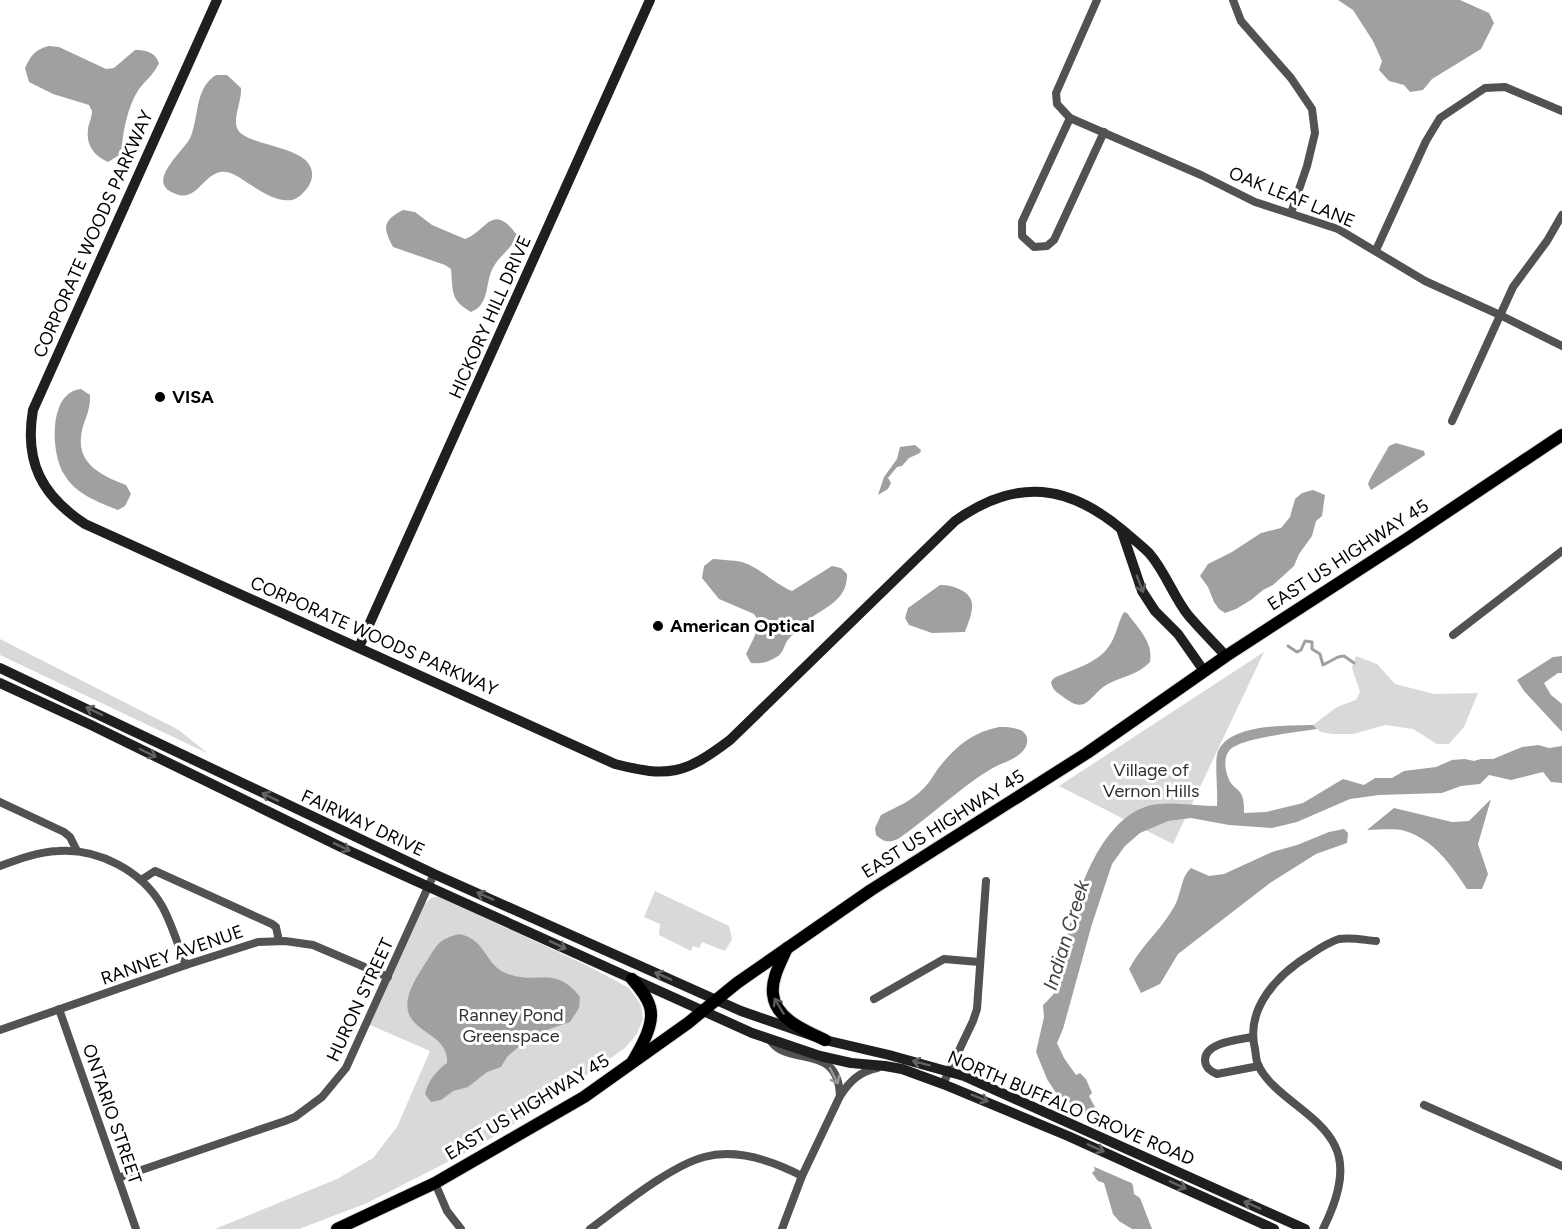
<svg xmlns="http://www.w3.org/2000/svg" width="1562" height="1229" font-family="Figtree,sans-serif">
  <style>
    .green { fill: #d9d9d9 }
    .water { fill: #a0a0a0 }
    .pier { fill: #fff }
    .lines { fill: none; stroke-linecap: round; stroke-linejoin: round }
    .stream { stroke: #a0a0a0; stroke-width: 3 }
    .primary-casing { stroke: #dbdbdb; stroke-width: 14 }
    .street { stroke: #525252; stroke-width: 8 }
    .secondary { stroke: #1f1f1f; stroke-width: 10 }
    .primary { stroke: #000; stroke-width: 12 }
    .oneway { stroke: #626262 }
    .oneway2 { stroke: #595959 }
    .oneway3 { stroke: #979797 }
    .poi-dot { fill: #000; stroke: #fff; stroke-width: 2 }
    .labels { text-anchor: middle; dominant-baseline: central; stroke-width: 6; stroke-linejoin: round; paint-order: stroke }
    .street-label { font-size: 18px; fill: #000; stroke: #fff }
    .poi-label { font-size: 18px; font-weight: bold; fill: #000; stroke: #fff; text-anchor: start }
    .park-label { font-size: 18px; fill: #303030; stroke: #fff }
    .water-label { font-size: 20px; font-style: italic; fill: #414141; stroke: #fff }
  </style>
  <rect width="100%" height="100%" fill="#fff"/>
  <g class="green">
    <polygon points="0,639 179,730 207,753 0,655"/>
    <polygon points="1264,652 1173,844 1059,786"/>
    <polygon points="1356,656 1377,664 1395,684 1434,694 1478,693 1464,727 1449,744 1437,744 1413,729 1385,725 1353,734 1332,734 1321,732 1313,725 1337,707 1356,700 1360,692 1352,668"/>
    <polygon points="655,891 729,926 732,939 725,951 702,942 699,948 693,946 691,951 659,935 660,924 644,917"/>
    <polygon points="439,896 590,967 629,988 641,1005 643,1019 637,1034 625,1048 539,1108 477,1147 367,1203 299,1229 215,1229 337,1179 373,1158 397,1127 430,1051 370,1025 425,904 431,898"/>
  </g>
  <g class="water">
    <polygon points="1338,0 1460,0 1489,13 1494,23 1481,49 1432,79 1423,90 1410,92 1404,85 1389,81 1379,70 1382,61 1373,41 1353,10"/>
    <path d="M 49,46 L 59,47 L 106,69 L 114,68 L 135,50 C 146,50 155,52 159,63 C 155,73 146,80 139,89 C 127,107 123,132 121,154 L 108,162 C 95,156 86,146 88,130 C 88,124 92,118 92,111 L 89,105 L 53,94 L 29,82 L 25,68 C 31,55 36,49 49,46 Z"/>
    <path d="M 216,75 L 227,75 L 241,88 C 242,100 233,118 237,128 C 244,148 316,144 312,177 C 311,183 308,188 303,193 C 285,214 252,184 235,175 C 206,160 201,204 176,194 C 142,183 186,150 191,136 C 199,115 195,88 216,75 Z"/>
    <path d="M 403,210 L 415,212 L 432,225 L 465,239 C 487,231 492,201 517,235 C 512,249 501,254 494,266 C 484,282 491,304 471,312 C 450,300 453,291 451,269 L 445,265 L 393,247 C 383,228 382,221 403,210 Z"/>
    <path d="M 81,389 L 90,395 C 91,413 82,422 81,437 C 78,465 103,476 126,485 L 131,494 L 125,506 L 118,510 C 98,502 75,494 64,474 C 51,453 48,392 81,389 Z"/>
    <polygon points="1396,443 1424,451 1425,455 1371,490 1368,484 1370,479 1389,446"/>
    <polygon points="915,445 921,450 920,453 909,458 902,466 897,467 888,478 891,483 888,489 878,495 884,477 897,459 900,447"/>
    <polygon points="1313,490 1325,495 1322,516 1316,521 1312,536 1299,554 1294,566 1273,585 1263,590 1251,600 1236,609 1225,613 1219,609 1214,602 1208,587 1200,576 1208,564 1232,552 1261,533 1281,528 1290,517 1295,499 1302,493"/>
    <path d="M 713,559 C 722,560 733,560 742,562 C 761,568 774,584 792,591 L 832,566 L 841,568 L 847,574 C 848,604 817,609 800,627 C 796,631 791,636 787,641 C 784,646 783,653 778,656 C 769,662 762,664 751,663 L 746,654 C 751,643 763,625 754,614 L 719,599 L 702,578 L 704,566 Z"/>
    <path d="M 940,585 C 948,585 952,586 959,589 C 980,598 971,615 965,632 L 932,633 L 909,625 L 905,618 L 908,608 Z"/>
    <path d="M 1124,612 L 1127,613 C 1138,628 1154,643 1150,662 C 1138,675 1123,676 1108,684 C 1088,695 1088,717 1062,696 C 1056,692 1052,689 1051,682 L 1054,678 C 1073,669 1100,663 1111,643 C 1117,633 1118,622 1124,612 Z"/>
    <polygon points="1562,656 1562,673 1558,673 1544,683 1551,695 1562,704 1562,732 1524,691 1517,680 1553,657"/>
    <path d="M 1313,725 L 1317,729 C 1299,732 1238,738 1229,751 C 1224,757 1225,767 1227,774 C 1232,794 1245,783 1244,813 L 1266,812 L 1303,803 L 1343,779 L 1364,785 L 1375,778 L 1392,778 L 1404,771 L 1436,767 L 1452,760 L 1465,759 L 1474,761 L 1481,759 L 1493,759 L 1522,747 L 1538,745 L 1549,748 L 1562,746 L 1562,783 L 1551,782 L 1543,772 L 1511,780 L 1489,775 L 1480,784 L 1461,786 L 1442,793 L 1379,795 L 1350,799 L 1297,822 L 1272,828 L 1229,825 L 1191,818 L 1168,821 L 1140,833 L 1125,846 L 1112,864 L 1092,924 L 1063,1029 L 1057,1043 L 1064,1058 L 1076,1075 L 1080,1073 L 1086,1079 L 1092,1093 L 1089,1096 L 1097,1111 L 1108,1121 L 1133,1186 L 1134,1194 L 1140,1198 L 1152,1229 L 1132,1229 L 1119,1221 L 1113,1214 L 1104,1183 L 1098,1181 L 1092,1173 L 1095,1170 L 1069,1101 L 1056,1093 L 1047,1079 L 1036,1052 L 1044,1017 L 1043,1005 C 1069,981 1060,976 1066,944 C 1074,897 1102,810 1158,804 C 1176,802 1198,806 1217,806 C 1218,793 1215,765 1217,755 C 1225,723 1287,726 1313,725 Z"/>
    <path d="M 999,727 C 1008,727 1030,727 1027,743 C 1024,758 1002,762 991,769 C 958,789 930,817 898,839 C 888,843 884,842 876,835 L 875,828 L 881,815 C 896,807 912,801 924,788 C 931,781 935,772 941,765 C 957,745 974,732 999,727 Z"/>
    <path d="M 1491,799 L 1478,844 L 1488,874 L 1482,889 L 1467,889 C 1451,865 1434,840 1405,831 C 1394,828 1379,830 1367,830 L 1394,808 L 1452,822 L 1469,821 Z"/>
    <path d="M 1344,829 L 1348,833 L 1347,843 L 1316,854 L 1270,883 L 1178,954 L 1160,984 L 1141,993 L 1129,969 C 1141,946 1161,930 1174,907 C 1182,894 1180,878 1191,868 L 1209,876 L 1224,874 L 1272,852 L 1297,845 L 1329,832 Z"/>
    <path d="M 459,934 C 488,940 484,966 508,974 C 539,985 555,965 580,997 L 579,1008 L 570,1022 L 532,1035 L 507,1057 L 501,1067 L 487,1072 L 468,1087 L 453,1091 L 441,1100 L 431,1102 L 425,1094 C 428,1081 436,1071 447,1063 C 450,1023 376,1037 423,967 C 436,948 435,940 459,934 Z"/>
  </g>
  <polygon class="pier" points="1068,1105 1113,1125 1136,1185 1090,1165"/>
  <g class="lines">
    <polyline class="stream" points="1288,646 1297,652 1301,650 1305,641 1312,642 1312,649 1320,654 1323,665 1338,657 1344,656 1354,663"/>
    <defs>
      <g id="primary">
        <path d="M 787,948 C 781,962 771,979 773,994 C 775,1019 806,1031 825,1040"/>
        <path d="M 632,979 C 639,987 647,996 650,1007 C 655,1024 641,1047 633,1061"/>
        <polyline points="337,1229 435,1183 584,1097 688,1023 737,983 871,890 1087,753 1226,656 1408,538 1562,435"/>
      </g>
    </defs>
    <use href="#primary" class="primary-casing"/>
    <g class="street">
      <polyline points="1097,0 1056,93 1057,104 1070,118 1201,175 1255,202 1338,229 1425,281 1500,315 1562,346"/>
      <polyline points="1233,0 1241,21 1291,78 1312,109 1315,133 1307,166 1291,213"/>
      <polyline points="1070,118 1022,222 1022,236 1034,247 1047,246 1054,240 1104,132"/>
      <polyline points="1376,250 1426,141 1440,118 1485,88 1505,87 1562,111"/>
      <polyline points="1452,421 1513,287 1547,241 1562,215"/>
      <polyline points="1453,635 1562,551"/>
      <polyline points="0,802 64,832 70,837 77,851"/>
      <path d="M 0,866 C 19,859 38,852 58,851 C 98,848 142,871 162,906 C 172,924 178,946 186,965"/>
      <polyline points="141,880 155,871 272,924 276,927 279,941"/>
      <polyline points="874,999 944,959 979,962"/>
      <polyline points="59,1009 136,1229"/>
      <polyline points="0,1030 186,965 258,942 285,941 313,945 388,977"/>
      <path d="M 1252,1037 C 1239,1040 1204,1042 1205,1061 C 1206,1068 1210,1071 1217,1074 L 1259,1066"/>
      <path d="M 770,1040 C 788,1068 838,1041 840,1096 C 850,1081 859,1072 877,1068"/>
      <polyline points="943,1084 973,1021 977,1009 986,881"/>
      <polyline points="1424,1105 1562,1166"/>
      <polyline points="118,1178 285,1121 295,1117 322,1097 346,1068 434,874"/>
      <polyline points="435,1183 447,1211 461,1229"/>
      <path d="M 590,1229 C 619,1208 670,1166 704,1157 C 737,1148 773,1161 802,1176"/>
      <polyline points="782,1229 802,1176 840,1096"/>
      <path d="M 1323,1229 C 1335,1205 1348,1172 1335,1146 C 1320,1114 1276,1098 1259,1067 C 1256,1062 1256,1055 1255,1049 C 1245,1008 1278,974 1311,954 C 1320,948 1329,942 1339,939 C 1350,937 1364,940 1376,941"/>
    </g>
    <g class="secondary">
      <path d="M 217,0 L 33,410 C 24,462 42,496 85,524 L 615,764 C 669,778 685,774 730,740 L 955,521 C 1017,477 1069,484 1125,532 C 1133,539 1142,546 1149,553 C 1165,571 1173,596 1188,615 C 1200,629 1213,642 1226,656"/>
      <polyline points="1121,529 1142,591 1155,611 1178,634 1204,671"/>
      <polyline points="359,647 650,0"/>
      <polyline points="0,668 434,874 741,1011 825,1040 889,1055 964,1076 1305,1229"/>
      <polyline points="0,683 91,725 345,849 752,1033 820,1056 851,1063 885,1066 902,1069 943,1084 1068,1136 1274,1229"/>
    </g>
    <use href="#primary" class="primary"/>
  </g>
  <defs><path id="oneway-shaft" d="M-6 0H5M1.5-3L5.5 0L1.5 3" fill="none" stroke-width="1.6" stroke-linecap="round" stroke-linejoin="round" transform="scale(1.5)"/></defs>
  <g class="oneway">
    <use href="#oneway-shaft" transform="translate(1140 584) rotate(69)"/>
    <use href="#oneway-shaft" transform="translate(94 711) rotate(-154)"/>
    <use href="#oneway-shaft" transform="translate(148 753) rotate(26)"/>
    <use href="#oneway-shaft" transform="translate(270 797) rotate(-154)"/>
    <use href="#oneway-shaft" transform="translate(342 847) rotate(25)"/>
    <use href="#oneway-shaft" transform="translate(485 896) rotate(-156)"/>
    <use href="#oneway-shaft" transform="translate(558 945) rotate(25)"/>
    <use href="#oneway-shaft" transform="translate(663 976) rotate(-156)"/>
    <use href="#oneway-shaft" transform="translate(921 1063) rotate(-165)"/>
    <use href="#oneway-shaft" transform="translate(980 1098) rotate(22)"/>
    <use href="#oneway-shaft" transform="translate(1096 1148) rotate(24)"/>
    <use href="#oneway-shaft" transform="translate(1178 1185) rotate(24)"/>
    <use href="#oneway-shaft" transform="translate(1252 1205) rotate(-156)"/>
  </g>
  <use class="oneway2" href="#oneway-shaft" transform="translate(779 1006) rotate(-121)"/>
  <use class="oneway3" href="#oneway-shaft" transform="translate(834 1076) rotate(63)"/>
  <g class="poi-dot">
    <circle cx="160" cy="397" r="6"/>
    <circle cx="658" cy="626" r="6"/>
  </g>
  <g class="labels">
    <g class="street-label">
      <text transform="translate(1292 197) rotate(22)">OAK LEAF LANE</text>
      <text transform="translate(93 234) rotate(-66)">CORPORATE WOODS PARKWAY</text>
      <text transform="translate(490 317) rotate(-66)">HICKORY HILL DRIVE</text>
      <text transform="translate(1348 555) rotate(-33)">EAST US HIGHWAY 45</text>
      <text transform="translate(374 636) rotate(24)">CORPORATE WOODS PARKWAY</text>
      <text transform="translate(363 823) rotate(25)">FAIRWAY DRIVE</text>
      <text transform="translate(943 824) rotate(-32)">EAST US HIGHWAY 45</text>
      <text transform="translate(172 955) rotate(-19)">RANNEY AVENUE</text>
      <text transform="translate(360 1000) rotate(-65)">HURON STREET</text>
      <text transform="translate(527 1107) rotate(-31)">EAST US HIGHWAY 45</text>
      <text transform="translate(1071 1108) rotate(23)">NORTH BUFFALO GROVE ROAD</text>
      <text transform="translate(112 1114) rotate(71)">ONTARIO STREET</text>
    </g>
    <g class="poi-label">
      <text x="172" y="397">VISA</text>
      <text x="670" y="626">American Optical</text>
    </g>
    <g class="park-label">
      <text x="1151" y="770">Village of<tspan x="1151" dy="21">Vernon Hills</tspan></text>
      <text x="511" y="1015">Ranney Pond<tspan x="511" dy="21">Greenspace</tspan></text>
    </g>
    <g class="water-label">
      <text transform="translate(1066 935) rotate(-73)">Indian Creek</text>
    </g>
  </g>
</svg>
